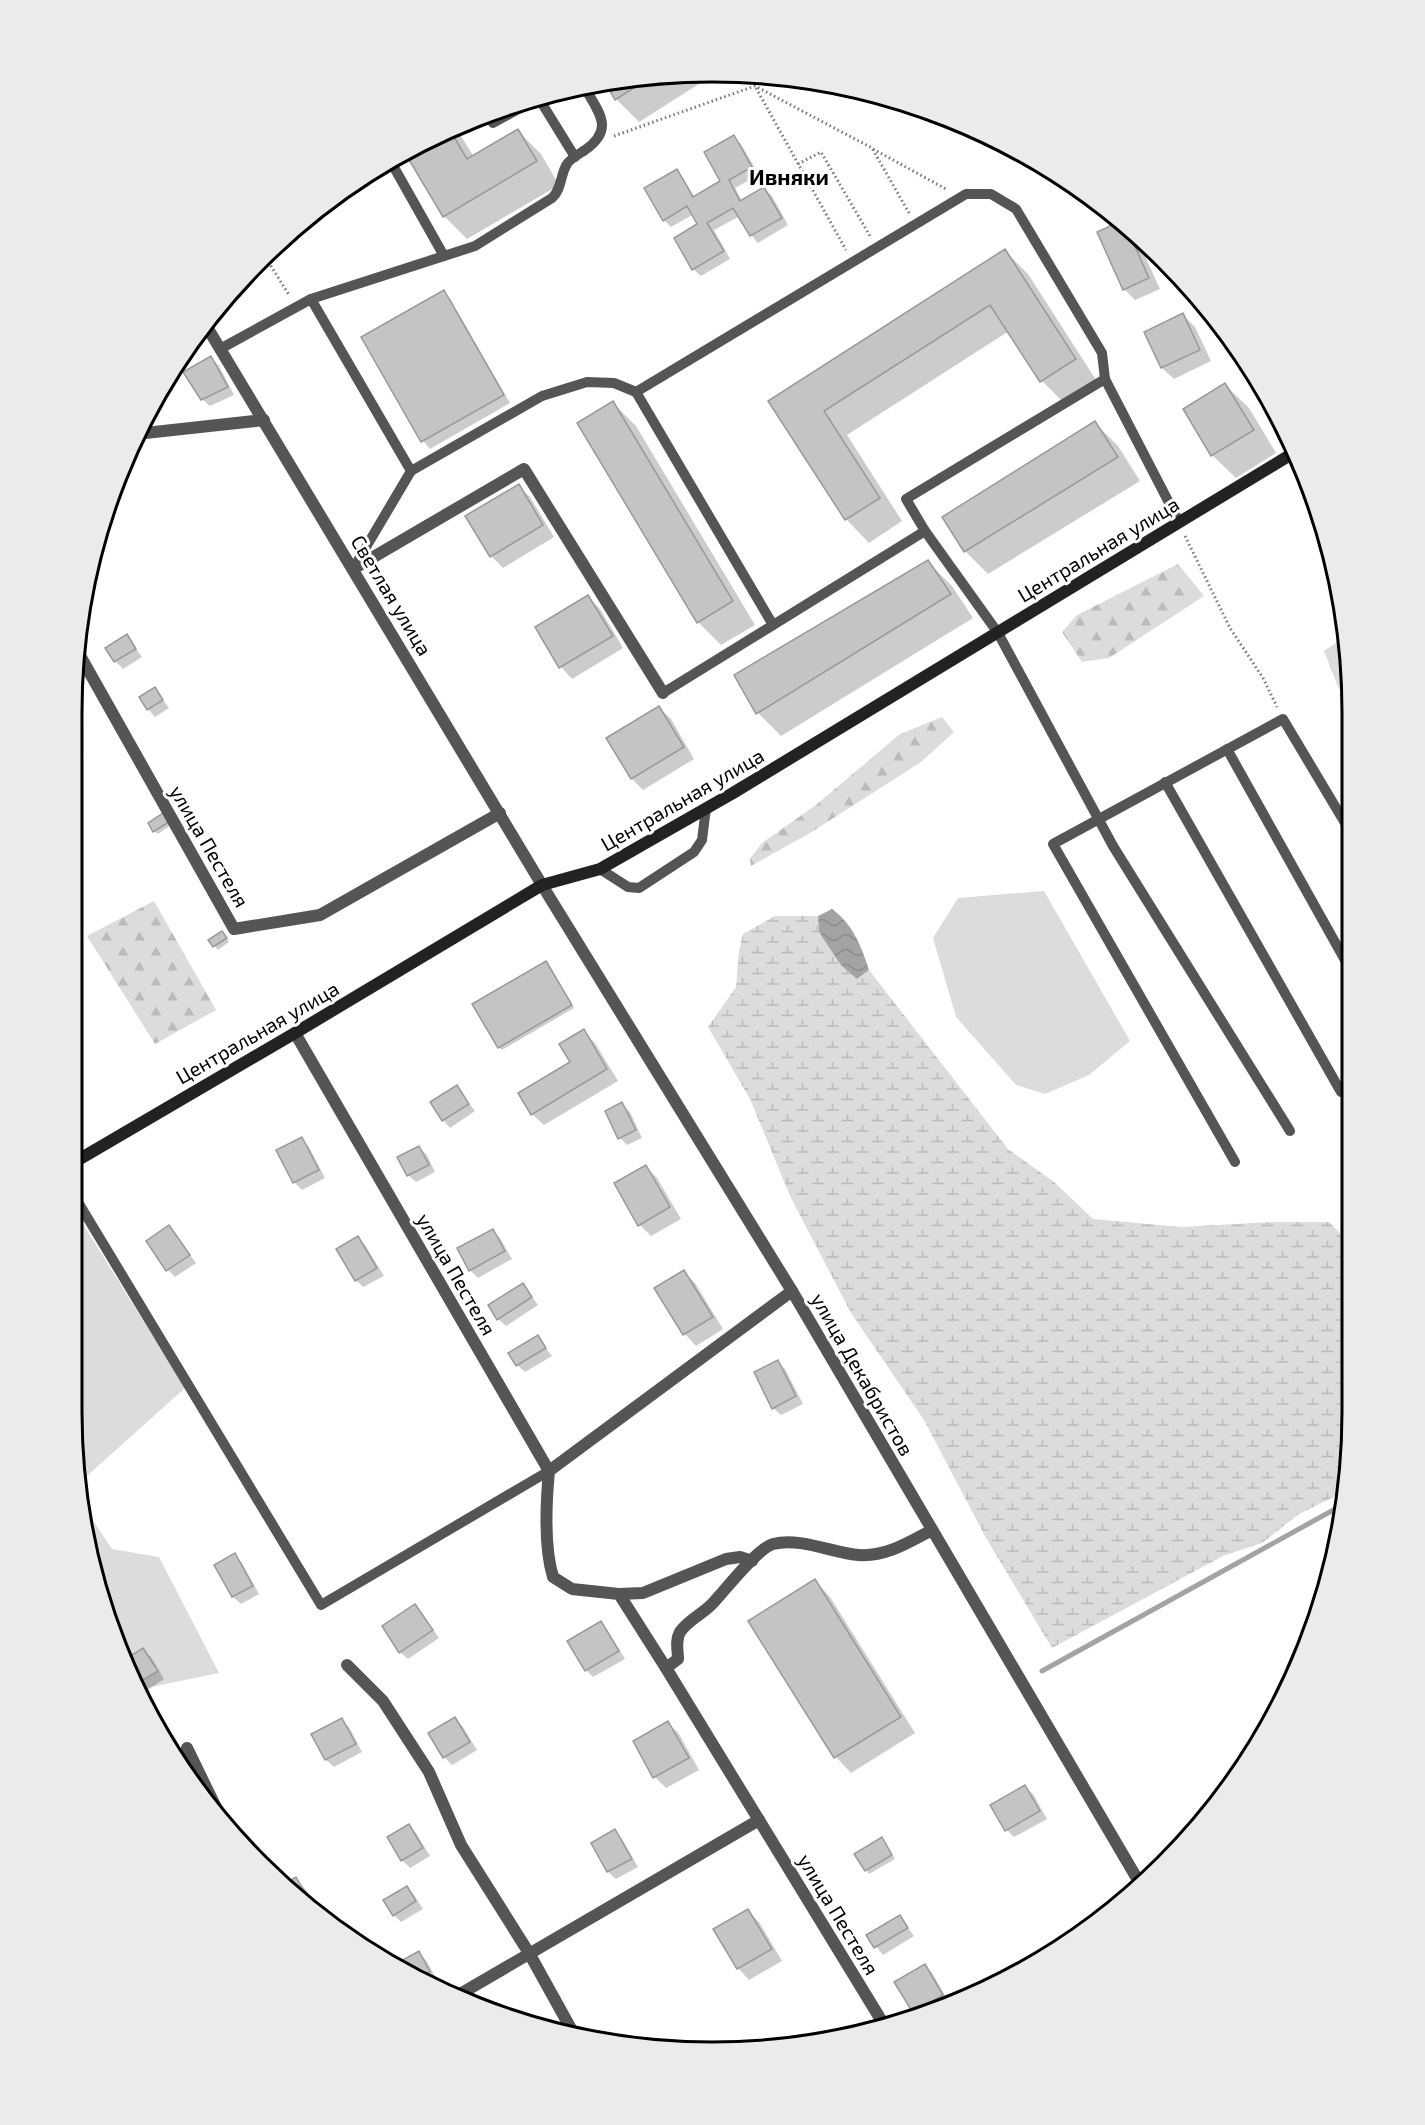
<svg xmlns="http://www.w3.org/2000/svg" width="1425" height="2125" font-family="'Exo 2',sans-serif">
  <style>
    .green { fill: #dcdcdc }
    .forest { fill: url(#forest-firs) }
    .wetland { fill: url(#wetland-marsh) }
    .water { fill: url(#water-waves) }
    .shadow { fill: #0003 }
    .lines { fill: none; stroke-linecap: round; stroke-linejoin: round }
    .stream { stroke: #a3a3a3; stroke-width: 5 }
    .building { fill: #c4c4c4; stroke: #999; stroke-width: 1.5 }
    .path { stroke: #777; stroke-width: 3; stroke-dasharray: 1.5 3; stroke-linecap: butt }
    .lane { stroke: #555; stroke-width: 10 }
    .street { stroke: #555; stroke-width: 12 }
    .secondary { stroke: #222; stroke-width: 12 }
    .labels { text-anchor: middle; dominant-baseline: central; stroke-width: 6; stroke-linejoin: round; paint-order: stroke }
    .street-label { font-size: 20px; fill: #000; stroke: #fff }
    .quarter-label { font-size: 22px; font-weight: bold; fill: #000; stroke: #fff }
    .rim { fill: none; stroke: #000; stroke-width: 3 }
  </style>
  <defs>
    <pattern id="forest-firs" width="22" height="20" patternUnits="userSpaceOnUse" patternTransform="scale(1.5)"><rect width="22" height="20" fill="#dcdcdc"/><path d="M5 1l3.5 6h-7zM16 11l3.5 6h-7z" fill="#bbb"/></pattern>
    <pattern id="wetland-marsh" width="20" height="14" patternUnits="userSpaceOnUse" patternTransform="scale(1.5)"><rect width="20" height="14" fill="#dcdcdc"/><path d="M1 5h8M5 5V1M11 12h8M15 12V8" fill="none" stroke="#bbb"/></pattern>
    <pattern id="water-waves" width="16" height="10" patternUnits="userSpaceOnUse" patternTransform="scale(1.5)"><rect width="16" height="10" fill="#a3a3a3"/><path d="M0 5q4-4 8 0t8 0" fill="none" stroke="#8b8b8b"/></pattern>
  </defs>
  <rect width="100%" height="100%" fill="#fff"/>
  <g class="green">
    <polygon points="1044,891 1130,1041 1089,1075 1045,1094 1016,1085 956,1017 933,938 958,898"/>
    <polygon points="78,1216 185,1388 78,1484"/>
    <polygon points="78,1498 112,1549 159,1557 219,1673 141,1689 106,1618"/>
  </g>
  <g class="forest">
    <polygon points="1178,564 1204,596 1109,658 1082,662 1062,632 1077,615"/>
    <polygon points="1346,636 1352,671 1351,713 1337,684 1324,651"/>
    <polygon points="942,717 954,732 921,762 810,833 751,866 750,859 762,843 816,805 900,734"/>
    <polygon points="154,901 216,1010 155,1044 87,936"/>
  </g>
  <polygon class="wetland" points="775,916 818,916 819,932 857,979 869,970 1008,1149 1054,1182 1093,1219 1182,1227 1272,1222 1329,1222 1349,1242 1348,1490 1299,1514 1262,1543 1223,1556 1052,1648 986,1538 924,1420 851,1313 790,1196 750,1099 708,1027 736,987 739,951 743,934"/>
  <path class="water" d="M 832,909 C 853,924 861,946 869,970 L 857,979 L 841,965 L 819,932 L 818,916 Z"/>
  <g class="shadow">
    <polygon points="671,73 713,75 639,122 616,99 607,84"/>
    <polygon points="456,128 474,157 518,131 541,154 559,185 467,239 444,216 406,152 430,138"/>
    <polygon points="733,137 741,144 759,175 735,188 742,201 764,189 772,196 788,225 758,243 751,235 740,216 714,230 730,259 701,276 693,269 700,225 694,214 671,227 664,220 676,171 684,179 695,198 722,182"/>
    <polygon points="1081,192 1100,206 1092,209 1085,201"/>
    <polygon points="1123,222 1135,234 1160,289 1135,300 1124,289"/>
    <polygon points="1005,251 1028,274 1098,383 1065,404 1042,381 1009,331 847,435 902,521 869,543 846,519 770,402"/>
    <polygon points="443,292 451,300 510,403 430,449 423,441 363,337"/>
    <polygon points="1183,315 1195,327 1211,361 1174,379 1162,368"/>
    <polygon points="211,358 219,366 234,395 210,406 202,399"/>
    <polygon points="1225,385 1249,408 1276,453 1236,478 1212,455"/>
    <polygon points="613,403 636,426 755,625 721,645 698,622"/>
    <polygon points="1095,423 1118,446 1140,481 988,574 965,551"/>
    <polygon points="518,486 530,497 554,537 503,568 491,556"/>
    <polygon points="928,562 952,586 973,618 781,736 758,713"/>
    <polygon points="588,597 600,609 623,648 572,679 561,667 537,628"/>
    <polygon points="127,636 142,657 123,669 115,661"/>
    <polygon points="155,689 169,708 155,717 148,709"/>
    <polygon points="659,708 671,719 694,759 643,790 632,779"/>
    <polygon points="166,818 171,825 158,834 154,831"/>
    <polygon points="225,936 229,942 218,950 210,940"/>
    <polygon points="549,966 574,1008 502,1050 499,1047"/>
    <polygon points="583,1031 595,1043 618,1081 544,1125 532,1114 572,1062"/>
    <polygon points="456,1087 475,1111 450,1128 443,1120"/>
    <polygon points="622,1104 630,1112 642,1138 627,1145 620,1138"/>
    <polygon points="302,1139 309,1147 325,1178 302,1190 294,1182"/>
    <polygon points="419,1148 427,1155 435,1172 416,1182 408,1175"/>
    <polygon points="646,1167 657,1178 681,1219 651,1236 640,1225"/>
    <polygon points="169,1227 196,1263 175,1277 168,1270"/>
    <polygon points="492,1230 500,1238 512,1259 478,1278 470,1270 459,1249"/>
    <polygon points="358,1237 365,1245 384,1276 363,1287 356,1280"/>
    <polygon points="683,1272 695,1283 723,1329 696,1346 685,1334 656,1288"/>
    <polygon points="523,1285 538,1305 506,1326 498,1319"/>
    <polygon points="537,1337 552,1356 525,1372 517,1365"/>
    <polygon points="777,1362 785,1369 803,1404 781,1415 773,1408"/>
    <polygon points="235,1555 242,1563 259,1594 241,1604 233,1597 216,1566"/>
    <polygon points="815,1581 830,1597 915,1733 851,1773 836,1757"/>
    <polygon points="415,1606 422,1613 439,1638 408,1659 400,1652"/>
    <polygon points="601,1623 608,1631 625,1659 593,1677 586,1670"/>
    <polygon points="143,1650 151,1657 164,1679 143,1693 127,1660"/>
    <polygon points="455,1719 463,1727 477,1750 452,1765 444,1757 430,1734"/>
    <polygon points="341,1720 349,1727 362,1752 334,1767 326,1760 313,1735"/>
    <polygon points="668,1723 679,1734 699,1770 666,1788 655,1777"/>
    <polygon points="1025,1787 1033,1794 1047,1819 1014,1837 1007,1830"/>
    <polygon points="408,1826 416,1833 430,1856 410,1868 402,1860"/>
    <polygon points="615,1831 622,1839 638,1867 616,1879 608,1872 593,1844"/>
    <polygon points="885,1843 895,1859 869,1874 856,1854"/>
    <polygon points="296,1879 307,1891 326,1923 285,1885"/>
    <polygon points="407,1887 414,1895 423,1909 401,1922 394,1915"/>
    <polygon points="748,1911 759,1922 782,1961 749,1980 738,1968"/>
    <polygon points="900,1917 914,1936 883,1955 868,1936"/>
    <polygon points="418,1953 426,1960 437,1980 431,1983 403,1967"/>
    <polygon points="925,1966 932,1973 949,2002 917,2015 914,2012"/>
  </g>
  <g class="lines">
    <polyline class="stream" points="1042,1671 1346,1503"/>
  </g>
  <g class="building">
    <polygon points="651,77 615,100 606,84"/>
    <polygon points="518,129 537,161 443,217 405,153 430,138 450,130 467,159"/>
    <polygon points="734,135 752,167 729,180 740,201 764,187 782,218 750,236 733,208 707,223 724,251 692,270 674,238 697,224 687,206 663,221 644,188 677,169 693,197 720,181 704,152"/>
    <polygon points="1121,221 1125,224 1149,278 1123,290 1097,232"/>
    <polygon points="1005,249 1076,359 1040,382 990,305 824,411 880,498 845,520 768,401"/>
    <polygon points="444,290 504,395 421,442 361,337"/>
    <polygon points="1183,313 1200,350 1161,368 1144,332"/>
    <polygon points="211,356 228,387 201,400 183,372"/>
    <polygon points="1225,383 1254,430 1211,456 1183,409"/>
    <polygon points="613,401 733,601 697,623 577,423"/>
    <polygon points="1095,421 1118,457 964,552 942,517"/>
    <polygon points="519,484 543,525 490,557 465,516"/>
    <polygon points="928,560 951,594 756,714 734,675"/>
    <polygon points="588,595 613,636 559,668 535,627"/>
    <polygon points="127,634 136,649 114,662 105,648"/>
    <polygon points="155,687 163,700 147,710 139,697"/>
    <polygon points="659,706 684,747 631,779 606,738"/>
    <polygon points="163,813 169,822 153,832 148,823"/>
    <polygon points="222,931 227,938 213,947 208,940"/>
    <polygon points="546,961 572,1005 498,1048 472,1004"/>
    <polygon points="584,1029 607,1069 531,1115 518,1093 570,1062 559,1044"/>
    <polygon points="457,1085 469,1104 442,1121 430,1102"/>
    <polygon points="622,1102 636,1130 618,1139 605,1111"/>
    <polygon points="302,1137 319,1170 293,1183 276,1150"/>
    <polygon points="419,1146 429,1165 407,1176 397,1157"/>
    <polygon points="646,1165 670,1207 638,1226 614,1183"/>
    <polygon points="169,1225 190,1255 166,1271 146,1241"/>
    <polygon points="493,1229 505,1251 469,1271 457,1248"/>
    <polygon points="358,1236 377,1268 355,1281 336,1249"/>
    <polygon points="684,1270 713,1317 683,1335 654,1288"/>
    <polygon points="523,1283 532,1297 497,1320 488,1305"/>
    <polygon points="538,1335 546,1348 516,1366 508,1353"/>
    <polygon points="778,1360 796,1396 772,1409 754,1372"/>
    <polygon points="235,1553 253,1586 232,1597 214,1565"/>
    <polygon points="815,1579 901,1717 834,1758 748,1621"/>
    <polygon points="415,1604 433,1630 399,1653 382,1626"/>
    <polygon points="601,1621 619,1651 585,1671 567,1641"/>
    <polygon points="143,1648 158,1671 138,1683 126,1659"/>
    <polygon points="455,1717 470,1742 443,1758 428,1733"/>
    <polygon points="342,1718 356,1744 325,1760 311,1734"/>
    <polygon points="668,1721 689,1758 653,1778 633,1741"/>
    <polygon points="1025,1785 1040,1811 1005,1831 990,1805"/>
    <polygon points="409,1824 423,1848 401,1861 387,1837"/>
    <polygon points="615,1829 632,1859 607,1872 591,1843"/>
    <polygon points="882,1837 892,1855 865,1871 854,1854"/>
    <polygon points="296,1877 320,1919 284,1884"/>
    <polygon points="407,1886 416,1901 393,1916 383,1900"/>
    <polygon points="748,1909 772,1949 737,1969 713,1929"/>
    <polygon points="900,1915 908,1928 874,1948 866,1935"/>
    <polygon points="419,1951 430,1972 421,1977 401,1966 399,1962"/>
    <polygon points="925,1964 943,1995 913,2013 894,1982"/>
  </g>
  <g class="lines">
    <g class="path">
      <polyline points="756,88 846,250"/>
      <polyline points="614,136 755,86 872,148 909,213"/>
      <polyline points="873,149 946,189"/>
      <polyline points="798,164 821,152 870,236"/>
      <polyline points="266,258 289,295"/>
      <polyline points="1185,536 1230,628 1263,678 1277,707"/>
    </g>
    <g class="lane">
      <polyline points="538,97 575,157"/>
      <polyline points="493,123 538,98"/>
      <polyline points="391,162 444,256"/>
      <polyline points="311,299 411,471"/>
      <path d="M 220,349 L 311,299 L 475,246 L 552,198 C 562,189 560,175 567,164 C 571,158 579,154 585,150 C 615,129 599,113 585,88"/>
      <polyline points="925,531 998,633 1113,846 1290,1131"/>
      <polyline points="353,569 411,471 542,396 587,382 614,383 636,392"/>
      <polyline points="773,625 636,392 966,194 991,194 1016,209 1102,353 1105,379"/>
      <polyline points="663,693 925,531 906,499 1105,379 1179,522"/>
      <polyline points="1227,749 1350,969"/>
      <polyline points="1165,782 1341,1092"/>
      <polyline points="600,869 628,887 639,888 694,852 702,840 706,808"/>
      <polyline points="1235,1162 1053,844 1283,719 1351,833"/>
      <polyline points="78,1202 321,1605 549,1471"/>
    </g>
    <g class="street">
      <polyline points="207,327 542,885 792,1291 1142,1887"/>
      <polyline points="136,434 264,420"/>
      <polyline points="353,569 524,469 663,693"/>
      <polyline points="78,652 234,929 320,915 500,813"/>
      <polyline points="295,1033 549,1471"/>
      <polyline points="619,1594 643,1593 726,1559 740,1557 752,1561"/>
      <polyline points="347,1665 383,1701 429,1772 461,1845 529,1953 575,2036"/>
      <path d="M 666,1668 L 619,1594 L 572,1589 L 553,1577 C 544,1547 546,1503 549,1471 L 792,1291"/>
      <polyline points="187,1748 226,1828"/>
      <polyline points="455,1997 759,1820"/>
      <path d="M 886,2028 L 666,1668 L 678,1659 C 678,1650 675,1641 680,1632 C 687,1621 702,1614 711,1605 C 724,1592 757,1548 773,1544 C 800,1537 833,1553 859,1555 C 886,1557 909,1542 932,1530"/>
    </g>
    <polyline class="secondary" points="78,1160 295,1033 542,885 600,869 733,793 1295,452"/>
  </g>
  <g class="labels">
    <g class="street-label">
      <text transform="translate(1098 549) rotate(-31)">Центральная улица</text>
      <text transform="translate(392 595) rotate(59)">Светлая улица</text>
      <text transform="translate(682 799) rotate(-30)">Центральная улица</text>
      <text transform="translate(210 846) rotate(60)">улица Пестеля</text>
      <text transform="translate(257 1032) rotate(-30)">Центральная улица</text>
      <text transform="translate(457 1274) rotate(60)">улица Пестеля</text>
      <text transform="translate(863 1374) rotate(60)">улица Декабристов</text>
      <text transform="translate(839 1914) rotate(59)">улица Пестеля</text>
    </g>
    <g class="quarter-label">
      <text x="789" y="176">Ивняки</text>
    </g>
  </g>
  <path d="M0 0H1425V2125H0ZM712 82H712A630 630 0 0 1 1342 712V1412A630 630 0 0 1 712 2042H712A630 630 0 0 1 82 1412V712A630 630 0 0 1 712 82Z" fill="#ebebeb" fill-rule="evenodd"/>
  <path class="rim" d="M712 82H712A630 630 0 0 1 1342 712V1412A630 630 0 0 1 712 2042H712A630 630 0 0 1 82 1412V712A630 630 0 0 1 712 82Z"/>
</svg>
